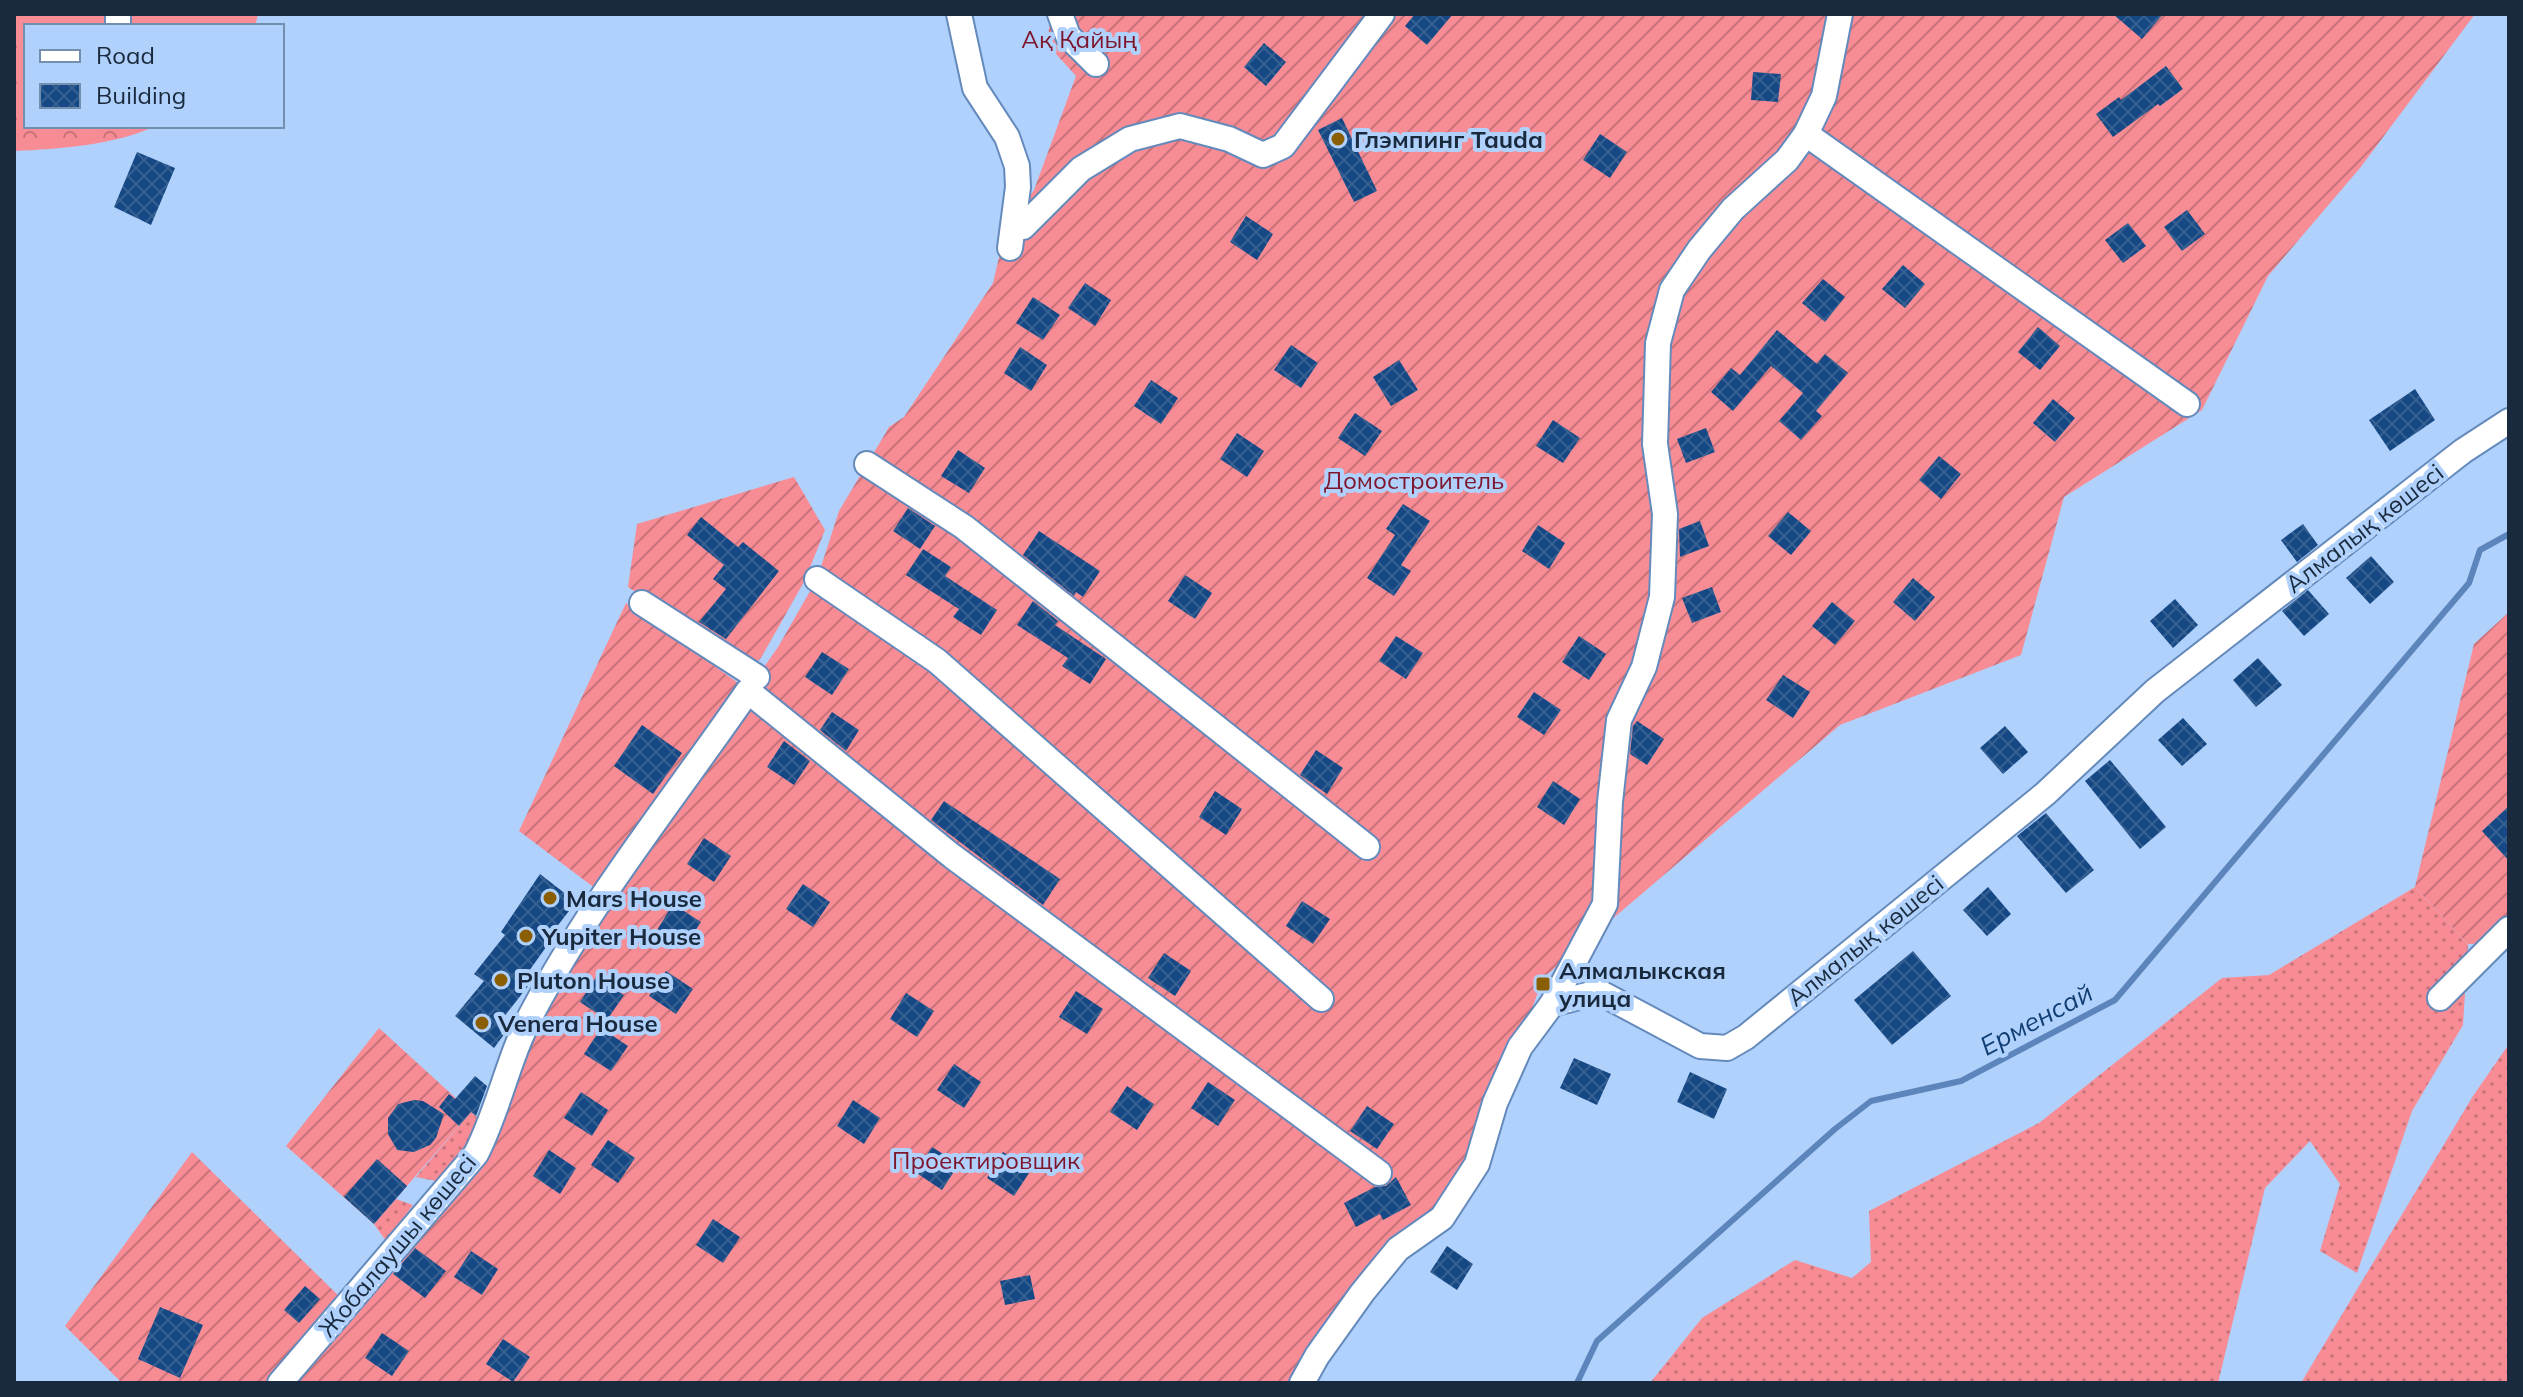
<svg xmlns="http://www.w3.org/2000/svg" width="2523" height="1397" font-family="Mulish,sans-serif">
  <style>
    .grass { fill: url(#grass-dots) }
    .forest { fill: url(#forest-crowns) }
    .garden { fill: url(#garden-furrows) }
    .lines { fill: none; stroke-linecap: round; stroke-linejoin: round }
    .stream { stroke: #5b85bb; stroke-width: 6 }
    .building { fill: url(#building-cross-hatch) }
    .minor-casing { stroke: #648abc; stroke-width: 28 }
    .minor { stroke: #fff; stroke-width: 24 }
    .poi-dot { fill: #8c5e03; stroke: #b0d1fc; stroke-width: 3 }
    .labels { text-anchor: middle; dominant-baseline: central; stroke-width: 8; stroke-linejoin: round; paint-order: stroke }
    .park-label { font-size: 24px; fill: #7e152c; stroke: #b0d1fc }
    .poi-label { font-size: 24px; font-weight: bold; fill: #1a2a3e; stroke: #b0d1fc; text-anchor: start }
    .street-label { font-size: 24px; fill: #1a2a3e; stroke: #b0d1fc }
    .water-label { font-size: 26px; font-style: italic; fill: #103e73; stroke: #b0d1fc }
  </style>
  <defs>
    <pattern id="grass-dots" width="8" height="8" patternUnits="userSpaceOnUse" patternTransform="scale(2)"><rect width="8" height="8" fill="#f88c95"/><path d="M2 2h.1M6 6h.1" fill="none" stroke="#c8737b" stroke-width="1.8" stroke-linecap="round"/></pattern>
    <pattern id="forest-crowns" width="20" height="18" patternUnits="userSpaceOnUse" patternTransform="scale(2)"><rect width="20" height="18" fill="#f88c95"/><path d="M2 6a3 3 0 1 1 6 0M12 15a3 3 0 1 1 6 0" fill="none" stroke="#c8737b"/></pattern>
    <pattern id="garden-furrows" width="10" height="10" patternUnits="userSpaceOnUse" patternTransform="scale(2)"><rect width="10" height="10" fill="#f88c95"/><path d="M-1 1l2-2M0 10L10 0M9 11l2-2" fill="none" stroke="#c8737b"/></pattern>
    <pattern id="building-cross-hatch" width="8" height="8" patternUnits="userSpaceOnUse" patternTransform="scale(2)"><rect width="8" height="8" fill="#154884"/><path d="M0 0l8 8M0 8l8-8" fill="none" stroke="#366091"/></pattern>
  </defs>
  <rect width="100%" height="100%" fill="#b0d1fc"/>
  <g class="grass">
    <polygon points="2415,887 2468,944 2463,1025 2412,1111 2357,1273 2320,1251 2340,1184 2310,1141 2265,1188 2218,1383 1650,1383 1702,1318 1795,1260 1852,1278 1871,1262 1869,1211 2039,1123 2222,978 2269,975"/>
    <polygon points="2509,1044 2509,1383 2301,1383 2473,1096"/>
    <polygon points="471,1112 488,1127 436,1181 416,1177"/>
    <polygon points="396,1199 413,1205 386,1241 374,1224"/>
  </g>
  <path class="forest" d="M 14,14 L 258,14 L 255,26 L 26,26 L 26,126 L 155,126 C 116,145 58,149 14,151 Z"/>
  <g class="garden">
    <polygon points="1051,14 2475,14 2360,168 2268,276 2202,410 2064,497 2021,655 1840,725 1543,978 1477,1164 1398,1249 1302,1383 122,1383 65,1326 192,1152 347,1304 444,1190 511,1059 604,895 519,831 626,603 748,690 778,647 817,579 839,511 885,434 889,427 904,417 993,283 1005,232 1034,190 1076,76 1047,44"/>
    <polygon points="794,477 825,530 805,580 761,658 751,668 628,587 637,524"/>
    <polygon points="2509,612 2509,943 2468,944 2415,887 2474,644"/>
    <polygon points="379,1028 471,1112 374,1224 286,1146"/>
  </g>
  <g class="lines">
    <polyline class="stream" points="1577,1383 1597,1341 1835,1129 1871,1101 1961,1081 2115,1000 2469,583 2480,550 2509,534"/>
  </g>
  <g class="building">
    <polygon points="1415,14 1453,14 1427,45 1405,26"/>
    <polygon points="2113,14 2163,14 2142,39"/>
    <polygon points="1264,43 1286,62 1266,86 1244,67"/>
    <polygon points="2166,66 2183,89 2160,106 2158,104 2113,137 2096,114 2119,97 2121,100"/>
    <polygon points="1753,72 1781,74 1778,102 1751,100"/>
    <polygon points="1342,118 1377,191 1354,202 1318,130"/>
    <polygon points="1600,134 1627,152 1610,178 1583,160"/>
    <polygon points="137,152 175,168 151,225 114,207"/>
    <polygon points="2187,210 2205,234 2182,251 2164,227"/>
    <polygon points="1246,216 1273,234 1257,260 1230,242"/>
    <polygon points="2128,223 2146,246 2123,263 2105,240"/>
    <polygon points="1903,265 1925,284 1905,308 1882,289"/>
    <polygon points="1823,279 1845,297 1825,322 1802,303"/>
    <polygon points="1085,283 1111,300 1095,326 1068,308"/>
    <polygon points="1033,297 1060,315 1043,340 1016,323"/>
    <polygon points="2038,327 2060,346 2040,370 2018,352"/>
    <polygon points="1777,330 1817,364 1825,354 1848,373 1816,411 1822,416 1801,440 1779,421 1803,393 1771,366 1733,411 1711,392 1731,368 1740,375"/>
    <polygon points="1291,345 1318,363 1301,388 1274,370"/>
    <polygon points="1020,347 1047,365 1031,391 1004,373"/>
    <polygon points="1399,360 1418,390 1391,406 1373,377"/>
    <polygon points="1151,380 1178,398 1161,424 1134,406"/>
    <polygon points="2415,389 2435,420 2390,451 2369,420"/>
    <polygon points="2053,399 2075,418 2055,442 2033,423"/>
    <polygon points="1355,413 1382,431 1365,456 1338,438"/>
    <polygon points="1553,420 1580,438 1563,463 1536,446"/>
    <polygon points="1706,428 1715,452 1686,463 1677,439"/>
    <polygon points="1237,433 1264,451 1247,477 1220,459"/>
    <polygon points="958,450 985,468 969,493 941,476"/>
    <polygon points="1939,456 1961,474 1941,499 1919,480"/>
    <polygon points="1403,504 1430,521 1401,565 1411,571 1394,596 1367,578 1395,535 1386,529"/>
    <polygon points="908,508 935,526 920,549 893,531"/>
    <polygon points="1788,512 1811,531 1791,555 1768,536"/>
    <polygon points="701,517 738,547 743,542 779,571 726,639 699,622 726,589 713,579 724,565 687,535"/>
    <polygon points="1700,521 1709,546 1680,557 1679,529"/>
    <polygon points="2303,524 2318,545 2297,562 2281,540"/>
    <polygon points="1538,525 1565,543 1549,569 1522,551"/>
    <polygon points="1039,531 1100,571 1083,597 1076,592 1074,596 1023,555"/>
    <polygon points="923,549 951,567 945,576 997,610 981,635 953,617 959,609 906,575"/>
    <polygon points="2371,556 2394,582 2370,604 2346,578"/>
    <polygon points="1185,575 1212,593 1195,619 1168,601"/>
    <polygon points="1913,578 1935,597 1915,621 1893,602"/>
    <polygon points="1712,587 1721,612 1692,623 1682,598"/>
    <polygon points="2308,590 2329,614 2304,636 2282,611"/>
    <polygon points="2175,599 2198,625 2173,648 2150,621"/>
    <polygon points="1033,601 1058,621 1055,625 1106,659 1090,684 1062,666 1068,658 1017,625"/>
    <polygon points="1832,602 1855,621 1835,645 1812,626"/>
    <polygon points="1396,636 1423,653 1406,679 1379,661"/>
    <polygon points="1579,636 1606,654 1589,680 1562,662"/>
    <polygon points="822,652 849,669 832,695 805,677"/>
    <polygon points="2258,658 2282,685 2256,707 2233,680"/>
    <polygon points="1783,675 1810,692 1793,718 1766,700"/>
    <polygon points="1534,692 1561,710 1544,735 1517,717"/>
    <polygon points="832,712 859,730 846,751 820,730"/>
    <polygon points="2183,718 2207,744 2182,766 2158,740"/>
    <polygon points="1637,721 1664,739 1647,765 1630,754 1633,726"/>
    <polygon points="642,725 682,753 653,794 614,766"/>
    <polygon points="2005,726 2028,752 2003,774 1980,748"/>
    <polygon points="784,741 810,761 794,785 767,767"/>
    <polygon points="1316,750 1343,768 1327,794 1300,775"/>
    <polygon points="2110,760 2166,827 2140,849 2085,781"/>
    <polygon points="1553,781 1580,799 1564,825 1537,807"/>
    <polygon points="1215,791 1242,809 1226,835 1199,817"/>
    <polygon points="944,801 1060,879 1043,905 931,820"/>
    <polygon points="2509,806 2509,861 2482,831"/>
    <polygon points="2046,813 2094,870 2066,893 2017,836"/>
    <polygon points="704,838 731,856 714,882 687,864"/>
    <polygon points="540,874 576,902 548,938 551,940 522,981 528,986 500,1022 508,1029 494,1048 455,1016 484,981 474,974 505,935 501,932"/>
    <polygon points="803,884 830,902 813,927 786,909"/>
    <polygon points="1988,887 2011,914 1987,936 1963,910"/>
    <polygon points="1302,901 1330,919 1313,944 1286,926"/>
    <polygon points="673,904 701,922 684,947 657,930"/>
    <polygon points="1913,951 1951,996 1892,1045 1854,1000"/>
    <polygon points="1164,953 1191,971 1175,996 1148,978"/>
    <polygon points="666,971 693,989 676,1014 649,996"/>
    <polygon points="596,977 624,995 607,1020 580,1002"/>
    <polygon points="1076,991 1103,1009 1087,1034 1059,1017"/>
    <polygon points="906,993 934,1011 917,1037 890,1019"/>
    <polygon points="601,1028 628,1046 611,1071 584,1054"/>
    <polygon points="1574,1058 1611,1074 1597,1105 1560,1088"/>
    <polygon points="954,1064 981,1082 964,1108 937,1090"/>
    <polygon points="1690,1072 1727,1089 1714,1119 1677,1102"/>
    <polygon points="475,1076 487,1086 476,1116 471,1112 459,1126 439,1107 449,1094 455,1099"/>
    <polygon points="1208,1082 1235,1100 1218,1126 1191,1108"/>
    <polygon points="1127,1086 1154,1104 1137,1130 1110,1112"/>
    <polygon points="581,1092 608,1110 592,1136 564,1118"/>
    <polygon points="414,1100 423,1101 444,1114 436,1138 430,1145 414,1152 397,1150 388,1134 388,1118 398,1104"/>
    <polygon points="853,1100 880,1118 864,1144 837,1126"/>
    <polygon points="1367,1106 1394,1124 1377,1149 1350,1131"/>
    <polygon points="608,1140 635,1158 618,1183 591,1165"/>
    <polygon points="932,1147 959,1164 942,1190 915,1172"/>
    <polygon points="549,1150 576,1168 560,1194 533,1176"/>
    <polygon points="1003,1152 1031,1170 1014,1196 987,1178"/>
    <polygon points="377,1159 407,1186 374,1224 344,1197"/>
    <polygon points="1396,1177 1411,1205 1383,1220 1380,1214 1356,1227 1344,1203 1375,1187 1386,1186"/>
    <polygon points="713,1219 740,1237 723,1263 696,1245"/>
    <polygon points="1447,1246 1473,1264 1457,1290 1430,1272"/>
    <polygon points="415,1248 446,1271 425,1298 393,1274"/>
    <polygon points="471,1251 498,1269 482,1295 454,1277"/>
    <polygon points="1030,1275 1035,1299 1005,1305 1000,1281"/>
    <polygon points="305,1286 320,1299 299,1323 284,1310"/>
    <polygon points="160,1307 203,1325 180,1378 138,1359"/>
    <polygon points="382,1333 409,1351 392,1376 365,1358"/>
    <polygon points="503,1339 530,1357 513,1382 486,1364"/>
  </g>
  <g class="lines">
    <defs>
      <g id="minor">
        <polyline points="118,14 118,26"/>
        <polyline points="959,14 975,88 1007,137 1017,166 1018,187 1010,248"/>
        <polyline points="1060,14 1068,36 1096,64"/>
        <polyline points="1806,134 2187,404"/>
        <polyline points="1023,227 1081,169 1130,139 1180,126 1229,139 1263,155 1283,146 1382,14"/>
        <polyline points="867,464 964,527 1367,847"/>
        <polyline points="817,579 937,661 1321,999"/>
        <polyline points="642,603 757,677"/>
        <polyline points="2440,998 2509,929"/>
        <polyline points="1552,1004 1599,992 1700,1046 1727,1048 1746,1037 2045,794 2155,691 2463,451 2509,421"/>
        <path d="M 280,1383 L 476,1154 C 499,1109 508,1058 532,1013 C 593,898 675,797 748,691 L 952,856 L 1379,1173"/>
        <polyline points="1302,1383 1317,1356 1362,1293 1398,1249 1442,1218 1477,1164 1495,1103 1520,1047 1552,1004 1605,904 1610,802 1619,720 1644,667 1662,597 1665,514 1655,444 1658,343 1672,290 1699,250 1733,209 1787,160 1806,134 1824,96 1840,14"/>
      </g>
    </defs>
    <use href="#minor" class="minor-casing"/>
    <use href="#minor" class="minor"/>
  </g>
  <g class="poi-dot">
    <circle cx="1338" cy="139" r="8"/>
    <circle cx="550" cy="898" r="8"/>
    <circle cx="526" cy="936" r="8"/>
    <circle cx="501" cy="980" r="8"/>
    <rect x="1535" y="976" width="16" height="16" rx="4"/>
    <circle cx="482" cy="1023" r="8"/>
  </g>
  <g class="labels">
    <g class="park-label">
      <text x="1079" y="39">Ақ Қайың</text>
      <text x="1414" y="480">Домостроитель</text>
      <text x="986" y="1160">Проектировщик</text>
    </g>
    <g class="poi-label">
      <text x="1354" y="139">Глэмпинг Tauda</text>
      <text x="566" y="898">Mars House</text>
      <text x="542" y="936">Yupiter House</text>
      <text x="1559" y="970">Алмалыкская<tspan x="1559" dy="28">улица</tspan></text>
      <text x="517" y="980">Pluton House</text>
      <text x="498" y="1023">Venera House</text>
    </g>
    <g class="street-label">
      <text transform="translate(2364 528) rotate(-38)">Алмалық көшесі</text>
      <text transform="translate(1865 940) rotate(-39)">Алмалық көшесі</text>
      <text transform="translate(397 1245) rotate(-50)">Жобалаушы көшесі</text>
    </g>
    <g class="water-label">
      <text transform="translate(2036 1019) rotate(-28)">Ерменсай</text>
    </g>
  </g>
  <rect width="2523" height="1397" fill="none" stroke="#1a2a3e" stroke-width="32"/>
  <rect x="24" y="24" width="260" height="104" fill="#b0d1fc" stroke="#748eb0" stroke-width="2"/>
  <rect x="40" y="50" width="40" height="12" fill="#ffffff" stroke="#748eb0" stroke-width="2"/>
  <text x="96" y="64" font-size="24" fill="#1a2a3e">Road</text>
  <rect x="40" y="84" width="40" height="24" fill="url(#building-cross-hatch)" stroke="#748eb0" stroke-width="2"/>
  <text x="96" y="104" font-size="24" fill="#1a2a3e">Building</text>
</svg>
